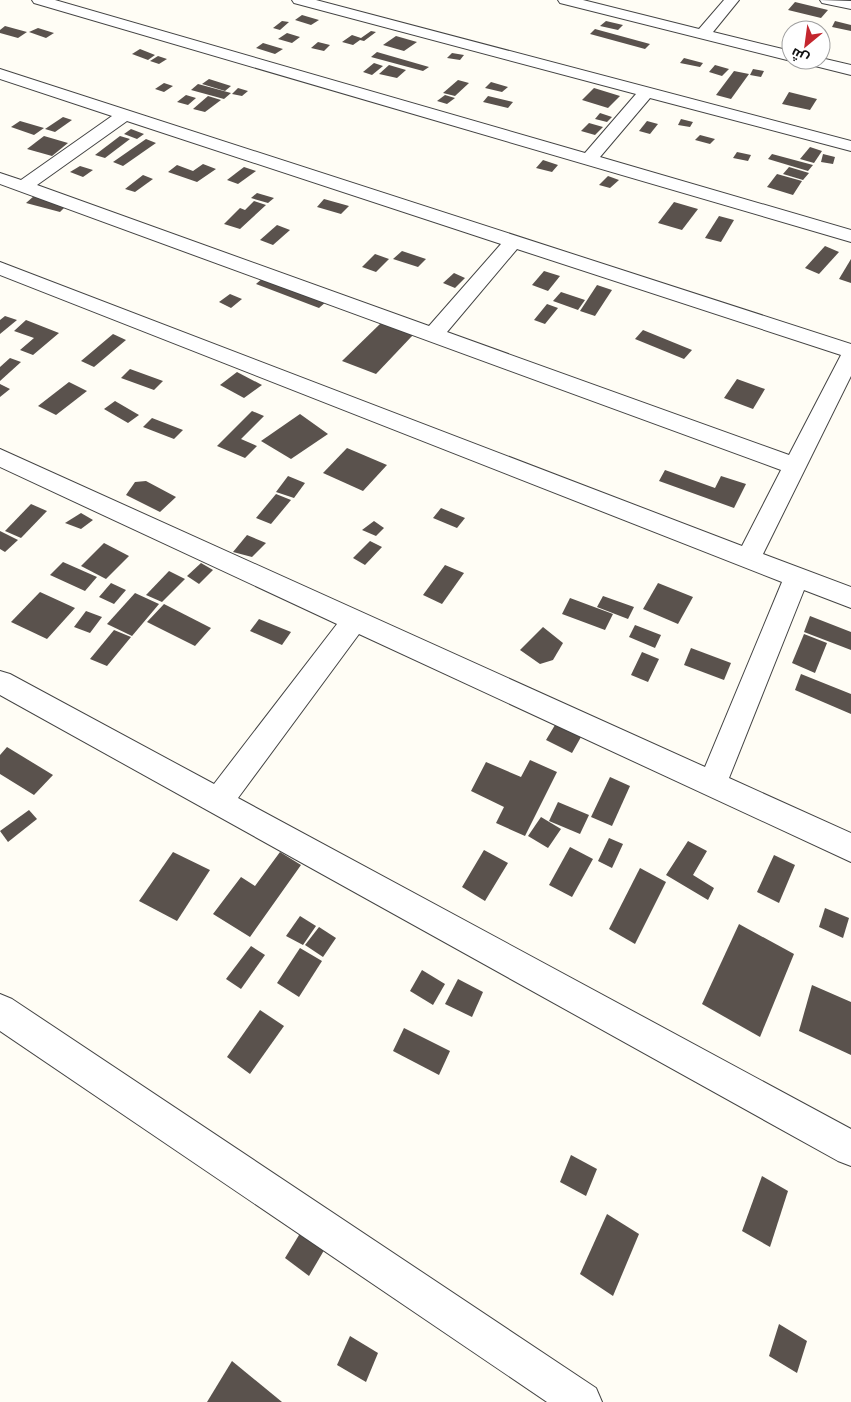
<svg xmlns="http://www.w3.org/2000/svg" width="851" height="1402" font-family="Georgia,Cairo,serif">
  <style>
    .building { fill: #5a524d }
    .lines { fill: none; stroke-linecap: round; stroke-linejoin: round }
    .minor-casing { stroke: #444; stroke-width: 2 }
    .minor { fill: #fff; fill-rule: evenodd }
  </style>
  <rect width="100%" height="100%" fill="#fffdf5"/>
  <g class="building">
    <polygon points="795,2 828,10 821,18 788,10"/>
    <polygon points="302,15 319,20 311,25 295,20"/>
    <polygon points="282,21 289,22 280,30 273,28"/>
    <polygon points="606,21 623,25 618,30 600,26"/>
    <polygon points="835,21 851,25 851,31 832,27"/>
    <polygon points="5,26 27,32 18,38 0,33 0,30"/>
    <polygon points="38,28 54,33 46,38 29,32"/>
    <polygon points="595,29 650,44 645,49 590,34"/>
    <polygon points="371,31 376,32 364,41 360,40 353,45 342,42 352,35 361,38"/>
    <polygon points="287,33 300,37 292,43 278,39"/>
    <polygon points="396,36 417,42 404,51 383,45"/>
    <polygon points="318,42 330,45 324,51 311,48"/>
    <polygon points="263,43 283,49 275,54 256,48"/>
    <polygon points="140,49 155,55 148,60 132,54"/>
    <polygon points="377,52 429,67 423,71 371,57"/>
    <polygon points="452,53 464,55 460,60 447,58"/>
    <polygon points="158,56 167,59 159,64 150,61"/>
    <polygon points="684,58 703,63 700,67 680,63"/>
    <polygon points="374,63 383,66 372,75 363,72"/>
    <polygon points="389,65 406,70 397,78 379,74"/>
    <polygon points="715,65 729,69 722,76 709,72"/>
    <polygon points="753,69 764,71 761,77 750,75"/>
    <polygon points="734,71 749,74 731,99 716,95"/>
    <polygon points="209,79 231,86 225,91 202,84"/>
    <polygon points="458,80 469,83 455,96 443,93"/>
    <polygon points="491,82 508,87 502,92 485,88"/>
    <polygon points="164,83 173,86 164,92 155,89"/>
    <polygon points="198,84 231,93 224,99 191,90"/>
    <polygon points="238,88 248,91 242,96 232,94"/>
    <polygon points="594,88 620,96 608,108 582,100"/>
    <polygon points="789,92 817,99 810,110 782,104"/>
    <polygon points="186,95 196,98 188,105 177,102"/>
    <polygon points="445,95 455,98 447,104 437,101"/>
    <polygon points="208,96 221,100 205,112 193,109"/>
    <polygon points="488,96 513,102 508,108 483,102"/>
    <polygon points="600,113 612,117 607,122 595,119"/>
    <polygon points="63,117 72,120 55,132 45,129"/>
    <polygon points="681,119 693,122 690,127 678,125"/>
    <polygon points="20,121 44,128 34,135 11,127"/>
    <polygon points="647,121 658,124 650,134 639,131"/>
    <polygon points="589,123 603,127 595,135 581,131"/>
    <polygon points="131,129 144,134 137,139 124,134"/>
    <polygon points="700,135 715,139 710,144 695,140"/>
    <polygon points="44,136 68,143 52,156 27,149"/>
    <polygon points="120,136 130,139 105,158 95,155"/>
    <polygon points="146,139 156,143 123,166 113,162"/>
    <polygon points="810,147 822,151 814,163 800,159"/>
    <polygon points="737,152 751,155 748,161 733,158"/>
    <polygon points="772,154 813,165 808,171 768,159"/>
    <polygon points="823,154 835,157 833,164 821,162"/>
    <polygon points="543,160 558,165 552,172 536,168"/>
    <polygon points="203,164 216,169 197,182 168,172 177,165 193,171"/>
    <polygon points="80,166 93,170 83,177 70,172"/>
    <polygon points="244,167 256,171 238,184 227,180"/>
    <polygon points="789,167 809,173 803,180 783,174"/>
    <polygon points="777,174 802,181 793,195 767,187"/>
    <polygon points="143,175 153,179 135,192 125,189"/>
    <polygon points="608,176 619,180 610,188 599,185"/>
    <polygon points="257,193 274,198 268,203 251,198"/>
    <polygon points="34,196 68,204 60,212 26,203"/>
    <polygon points="324,199 349,206 341,214 317,207"/>
    <polygon points="254,201 266,205 240,229 224,224 240,208 245,210"/>
    <polygon points="674,202 698,209 682,230 658,223"/>
    <polygon points="719,216 734,220 721,242 705,238"/>
    <polygon points="277,225 290,230 273,245 260,240"/>
    <polygon points="825,246 839,252 819,274 805,268"/>
    <polygon points="402,251 426,259 418,267 393,259"/>
    <polygon points="375,254 389,259 376,272 362,267"/>
    <polygon points="851,259 851,283 839,279"/>
    <polygon points="544,271 560,276 548,291 532,285"/>
    <polygon points="454,273 465,278 455,288 443,283"/>
    <polygon points="264,277 327,301 319,308 256,284"/>
    <polygon points="597,285 612,290 595,316 580,311"/>
    <polygon points="561,292 585,300 578,310 553,301"/>
    <polygon points="230,294 242,299 231,308 219,302"/>
    <polygon points="547,304 558,308 545,324 534,320"/>
    <polygon points="5,316 17,320 0,334 0,320"/>
    <polygon points="26,320 59,333 33,355 20,350 34,338 14,331"/>
    <polygon points="381,323 413,335 376,374 342,361"/>
    <polygon points="643,330 692,350 684,359 635,339"/>
    <polygon points="113,334 126,340 94,367 81,361"/>
    <polygon points="10,358 21,362 0,381 0,367"/>
    <polygon points="130,369 163,381 154,390 121,378"/>
    <polygon points="237,372 262,385 244,398 220,385"/>
    <polygon points="737,379 765,389 753,409 724,398"/>
    <polygon points="69,382 87,391 56,415 38,406"/>
    <polygon points="0,384 10,389 0,397"/>
    <polygon points="115,401 139,415 128,423 104,409"/>
    <polygon points="252,411 264,416 241,439 257,446 245,458 217,446"/>
    <polygon points="300,414 328,434 291,459 261,441"/>
    <polygon points="152,418 183,430 174,439 143,427"/>
    <polygon points="347,448 387,465 363,491 323,473"/>
    <polygon points="665,470 715,488 721,476 746,484 734,508 659,481"/>
    <polygon points="288,476 305,483 294,498 276,492"/>
    <polygon points="146,481 176,497 160,512 126,495 135,482"/>
    <polygon points="276,494 291,500 271,524 256,518"/>
    <polygon points="31,504 47,511 21,538 5,531"/>
    <polygon points="441,508 465,518 457,528 433,518"/>
    <polygon points="81,513 93,520 81,529 65,523"/>
    <polygon points="374,521 384,528 376,536 362,530"/>
    <polygon points="0,531 18,540 5,552 0,549"/>
    <polygon points="247,535 266,543 252,557 233,552"/>
    <polygon points="370,541 382,547 365,565 353,558"/>
    <polygon points="104,543 129,556 106,579 81,566"/>
    <polygon points="63,562 97,577 85,591 50,575"/>
    <polygon points="201,563 213,570 199,584 187,576"/>
    <polygon points="445,565 464,573 442,604 423,595"/>
    <polygon points="169,571 185,579 162,602 146,595"/>
    <polygon points="111,583 126,590 114,604 99,597"/>
    <polygon points="658,583 693,597 678,624 643,609"/>
    <polygon points="40,592 75,608 47,639 11,622"/>
    <polygon points="135,593 159,604 132,636 107,624"/>
    <polygon points="603,596 634,607 628,619 597,607"/>
    <polygon points="570,598 613,614 605,630 562,614"/>
    <polygon points="164,604 211,628 195,646 147,622"/>
    <polygon points="86,611 102,617 90,633 74,627"/>
    <polygon points="810,616 851,632 851,650 804,632"/>
    <polygon points="259,619 291,632 282,645 250,631"/>
    <polygon points="635,625 661,635 655,648 629,637"/>
    <polygon points="543,627 563,643 553,660 540,664 520,650"/>
    <polygon points="114,630 131,637 107,666 90,659"/>
    <polygon points="804,634 827,643 815,673 792,663"/>
    <polygon points="691,648 731,663 724,680 684,665"/>
    <polygon points="642,652 659,659 648,682 631,675"/>
    <polygon points="801,674 851,694 851,714 795,690"/>
    <polygon points="555,725 581,737 572,753 546,740"/>
    <polygon points="7,747 53,775 34,795 0,774 0,755"/>
    <polygon points="530,760 557,772 525,836 496,823 504,807 471,791 486,762 521,777"/>
    <polygon points="610,777 630,786 612,826 591,817"/>
    <polygon points="558,802 589,815 580,834 549,821"/>
    <polygon points="29,810 37,819 8,842 0,831"/>
    <polygon points="541,817 561,829 548,848 528,836"/>
    <polygon points="609,838 623,844 612,868 598,861"/>
    <polygon points="688,841 707,851 693,875 714,888 708,900 666,875"/>
    <polygon points="570,847 593,859 572,897 549,885"/>
    <polygon points="484,850 508,863 485,901 462,887"/>
    <polygon points="173,852 210,870 177,921 139,901"/>
    <polygon points="280,852 301,865 250,937 213,914 241,877 255,886"/>
    <polygon points="774,855 795,865 779,903 757,892"/>
    <polygon points="640,868 666,882 635,944 609,929"/>
    <polygon points="825,908 849,918 843,938 819,927"/>
    <polygon points="300,916 316,926 303,945 286,936"/>
    <polygon points="739,924 794,954 760,1037 702,1004"/>
    <polygon points="319,927 336,938 323,957 305,945"/>
    <polygon points="251,946 265,955 241,989 226,979"/>
    <polygon points="300,948 322,961 299,997 277,983"/>
    <polygon points="422,970 445,984 433,1005 410,991"/>
    <polygon points="458,979 483,992 472,1017 445,1004"/>
    <polygon points="812,985 851,1002 851,1055 799,1031"/>
    <polygon points="260,1010 284,1026 250,1074 227,1057"/>
    <polygon points="404,1028 450,1051 439,1075 393,1051"/>
    <polygon points="571,1155 597,1169 586,1196 560,1182"/>
    <polygon points="762,1176 788,1191 770,1247 742,1231"/>
    <polygon points="607,1214 639,1234 613,1296 580,1274"/>
    <polygon points="310,1217 333,1235 309,1276 285,1258"/>
    <polygon points="779,1324 807,1341 797,1373 769,1356"/>
    <polygon points="350,1336 378,1353 366,1382 337,1365"/>
    <polygon points="232,1361 282,1402 207,1402"/>
  </g>
  <g class="lines">
    <defs>
      <g id="minor">
        <polygon points="32,0 55,0 585,153 636,94 294,3 292,0 316,0 851,141 851,151 650,98 600,157 851,230 851,242 34,3"/>
        <polygon points="558,0 583,0 699,29 724,0 739,0 713,32 791,51 791,60 794,60 791,61 560,3"/>
        <polygon points="820,0 851,1 851,9 822,3"/>
        <polygon points="821,58 851,65 851,75 803,63 801,60 821,60"/>
        <path d="M 0,69 L 851,344 L 851,376 L 763,554 L 851,587 L 851,608 L 804,590 L 729,778 L 851,833 L 851,862 L 359,634 L 238,798 L 851,1129 L 851,1166 L 838,1161 L 0,695 L 0,671 L 10,674 L 214,784 L 337,624 L 0,467 L 0,449 L 705,767 L 782,582 L 0,275 L 0,262 L 742,546 L 781,470 L 0,184 L 0,173 L 21,180 L 112,116 L 0,79 ZM 127,121 L 501,244 L 429,326 L 37,185 ZM 517,249 L 841,355 L 789,455 L 447,332 Z"/>
        <polygon points="0,994 12,999 596,1388 602,1402 547,1402 0,1031"/>
      </g>
    </defs>
    <use href="#minor" class="minor-casing"/>
    <use href="#minor" class="minor"/>
  </g>
  <g transform="translate(806 45) rotate(209)"><circle r="24" fill="#ffffff" stroke="#a0a0a0"/>
  <path d="M0-4L9 19L0 12L-9 19Z" fill="#c4262e"/>
  <text y="-8" font-size="14" font-weight="bold" text-anchor="middle" fill="#111111">ش</text>
  </g>
</svg>
